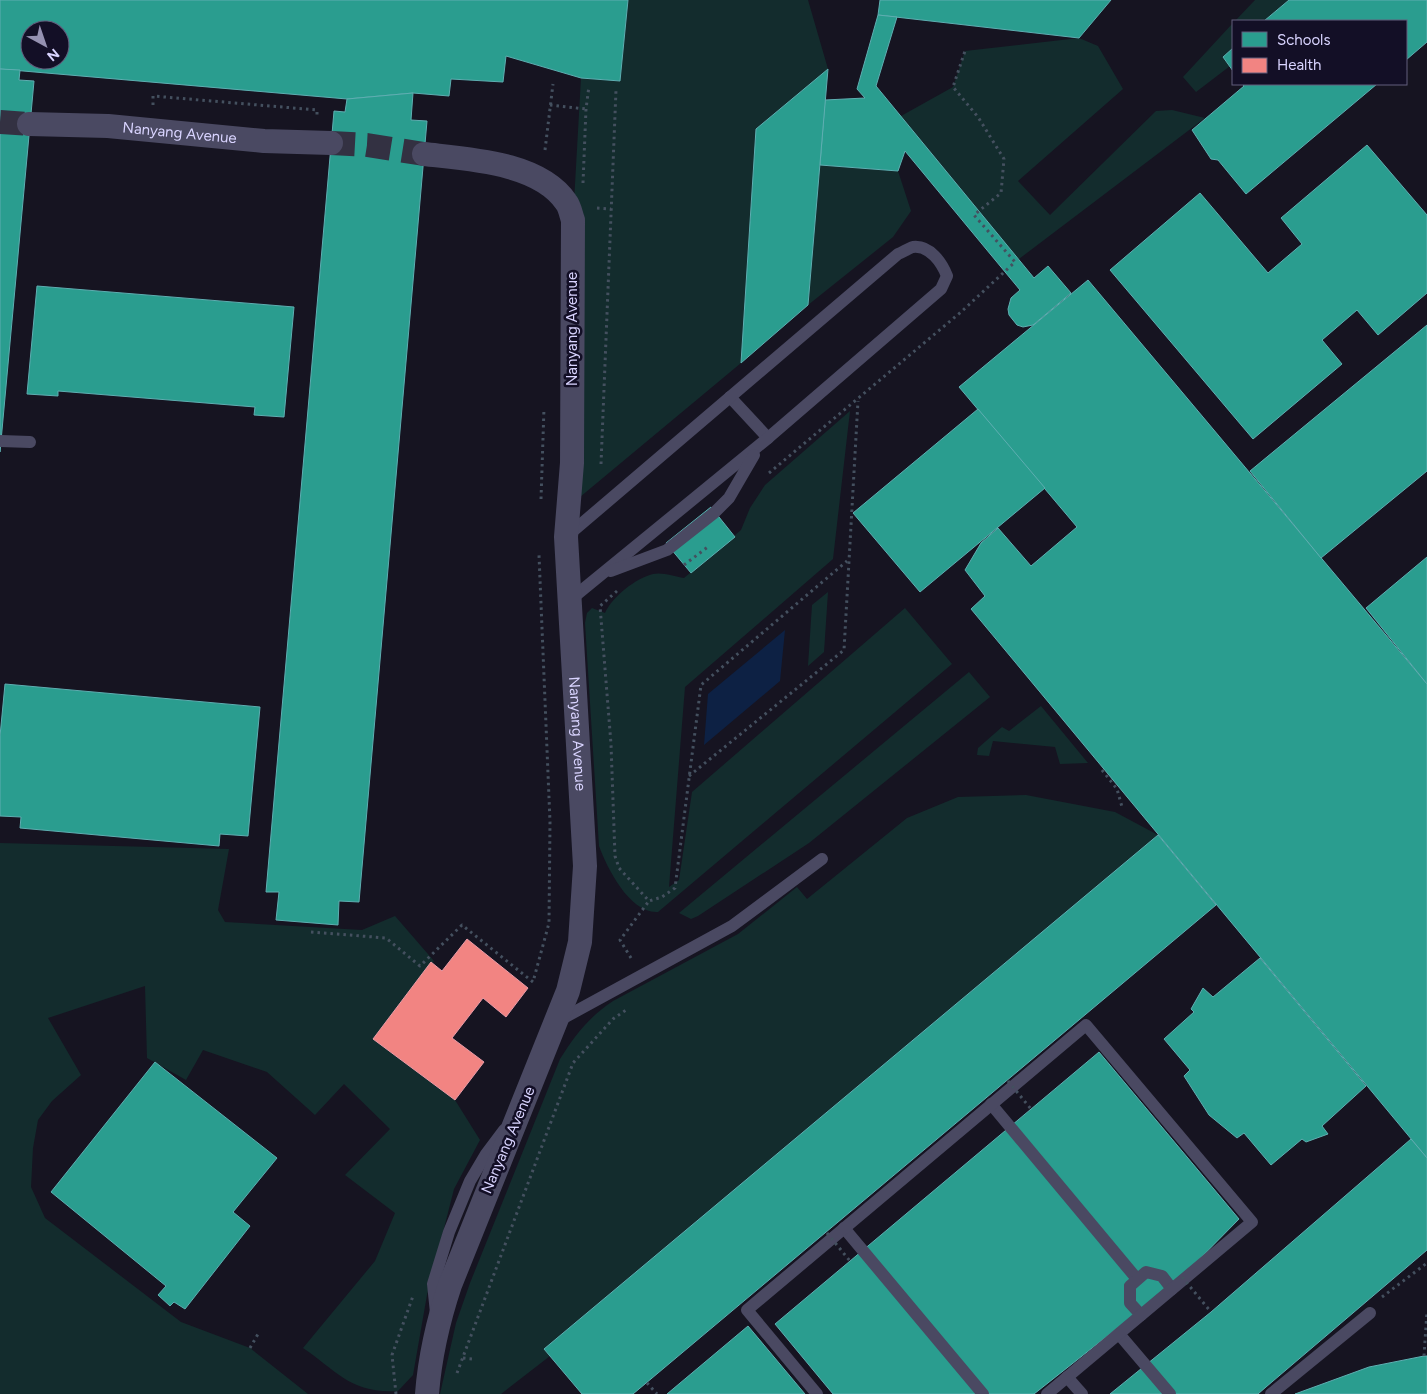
<svg xmlns="http://www.w3.org/2000/svg" width="1427" height="1394" font-family="Figtree,sans-serif">
  <style>
    .green { fill: #132c2d }
    .water { fill: #0d2144 }
    .schools { fill: #2a9d8f; stroke: #5eaeb1; fill-rule: evenodd }
    .health { fill: #f28482; stroke: #ea9ca8 }
    .lines { fill: none; stroke-linecap: round; stroke-linejoin: round }
    .street-tunnel { stroke: #333142; stroke-width: 24; stroke-dasharray: 24 12; stroke-linecap: butt }
    .path { stroke: #44505f; stroke-width: 3; stroke-dasharray: 2.5 4; stroke-linecap: butt }
    .lane { stroke: #4a4962; stroke-width: 12 }
    .street { stroke: #4a4962; stroke-width: 24 }
    .path-bridge { stroke: #44505f; stroke-width: 3; stroke-dasharray: 2.5 4; stroke-linecap: butt }
    .labels { text-anchor: middle; dominant-baseline: central; stroke-width: 5; stroke-linejoin: round; paint-order: stroke }
    .street-label { font-size: 15px; fill: #d9d4ff; stroke: #130f26 }
  </style>
  <rect width="100%" height="100%" fill="#161421"/>
  <g class="green">
    <polygon points="628,0 808,0 828,69 756,129 741,363 568,507 573,220 581,78 620,81"/>
    <polygon points="1255,0 1289,0 1264,21 1235,21"/>
    <polygon points="1233,23 1233,48 1223,57 1230,66 1196,92 1183,77"/>
    <polygon points="1079,38 1098,46 1123,89 1018,181 1050,215 1156,111 1172,110 1205,118 1015,262 974,215 901,116 953,87 965,51"/>
    <polygon points="820,165 898,171 911,211 893,237 808,305"/>
    <path d="M 850,411 L 833,559 L 685,687 L 669,887 L 679,880 L 692,792 L 905,608 L 952,664 L 658,912 C 630,914 607,868 599,846 L 585,623 L 587,613 L 592,608 L 605,613 C 612,597 636,578 653,574 C 662,572 674,576 684,578 L 741,530 L 750,508 L 765,485 Z"/>
    <polygon points="828,592 824,652 808,666 812,605"/>
    <polygon points="969,672 990,697 809,843 698,916 691,919 679,913"/>
    <polygon points="1041,706 1088,763 1060,764 1055,747 993,741 989,756 977,755 978,748 1002,727 1009,731"/>
    <path d="M 1026,795 L 1115,812 L 1158,835 L 544,1349 L 550,1356 L 501,1394 L 440,1394 L 456,1323 L 470,1283 L 560,1059 C 575,1035 590,1016 613,1001 L 738,934 L 797,887 L 807,899 L 907,818 L 958,797 Z"/>
    <path d="M 0,843 L 229,849 L 218,910 L 225,922 L 362,930 L 395,916 L 434,961 L 373,1039 L 455,1100 L 480,1140 L 454,1189 L 427,1295 L 413,1375 L 398,1391 C 351,1394 337,1371 303,1348 L 375,1261 L 395,1213 L 345,1175 L 390,1129 L 344,1084 L 315,1115 L 267,1072 L 203,1050 L 186,1080 L 147,1058 L 145,986 L 48,1018 L 81,1075 L 52,1101 L 38,1120 L 33,1148 L 31,1187 L 45,1218 L 181,1322 L 250,1348 L 308,1394 L 0,1394 Z"/>
  </g>
  <polygon class="water" points="785,630 780,681 704,745 708,694"/>
  <g class="schools">
    <path d="M 0,0 L 628,0 L 620,81 L 581,78 L 506,56 L 503,82 L 451,79 L 449,96 L 413,93 L 347,99 L 0,69 ZM 30,30 L 60,30 L 60,60 L 30,60 Z"/>
    <polygon points="880,0 1111,0 1079,38 878,15"/>
    <polygon points="1289,0 1427,0 1427,42 1406,60 1406,21 1264,21"/>
    <polygon points="878,15 897,17 876,86 1034,278 1048,266 1071,293 1033,325 1023,327 1017,325 1009,315 1008,309 1011,298 1020,290 905,151 898,171 820,165 825,100 865,98 857,89"/>
    <polygon points="1233,48 1233,71 1223,57"/>
    <polygon points="0,69 20,70 19,80 34,81 0,452"/>
    <polygon points="828,69 808,305 741,363 756,129"/>
    <polygon points="1242,84 1377,84 1246,194 1218,160 1211,159 1192,130 1244,86"/>
    <polygon points="413,93 411,120 427,121 359,902 339,901 338,925 276,920 279,892 266,892 334,111 345,112 347,99"/>
    <polygon points="1367,145 1427,215 1427,293 1378,335 1357,310 1322,340 1342,364 1253,439 1110,270 1200,193 1268,273 1302,244 1281,218"/>
    <polygon points="1088,280 1427,684 1427,1158 971,609 985,596 965,570 981,543 998,528 1031,566 1077,527 959,387"/>
    <polygon points="37,286 294,307 284,417 254,415 255,407 58,391 58,396 27,394"/>
    <polygon points="1427,325 1427,471 1321,558 1250,471"/>
    <polygon points="978,409 1045,488 920,592 853,513"/>
    <polygon points="711,507 735,537 691,573 666,543"/>
    <polygon points="1427,557 1427,684 1366,608"/>
    <polygon points="5,684 260,707 248,836 220,834 219,846 20,828 21,817 0,816 0,736"/>
    <polygon points="1158,835 1216,905 633,1394 582,1394 544,1349"/>
    <polygon points="1260,958 1366,1086 1322,1126 1328,1134 1306,1142 1302,1139 1271,1165 1244,1133 1237,1138 1209,1115 1184,1076 1190,1070 1164,1039 1194,1012 1191,1009 1203,988 1213,997"/>
    <polygon points="1099,1052 1239,1219 1182,1277 1034,1394 833,1394 775,1324"/>
    <polygon points="155,1062 277,1158 233,1212 250,1226 185,1309 174,1302 170,1306 158,1295 166,1286 51,1192"/>
    <polygon points="1411,1139 1427,1158 1427,1250 1266,1387 1258,1394 1110,1394 1211,1312"/>
    <polygon points="748,1326 805,1394 667,1394"/>
    <polygon points="1424,1356 1427,1356 1427,1394 1295,1394 1369,1367"/>
  </g>
  <polygon class="health" points="467,939 528,988 506,1017 483,998 452,1038 484,1062 455,1100 373,1039 431,962 442,971"/>
  <g class="lines">
    <g class="street-tunnel">
      <polyline points="0,122 29,124"/>
      <polyline points="331,143 367,145 424,154"/>
    </g>
    <g class="path">
      <polyline points="153,105 153,96 317,110 317,117"/>
      <polyline points="550,105 586,109"/>
      <polyline points="545,150 553,84"/>
      <polyline points="583,183 586,109 589,86"/>
      <polyline points="597,208 611,209"/>
      <polyline points="601,464 616,90"/>
      <polyline points="769,473 961,312 1015,262 974,215 1001,193 1004,159 978,117 953,87 965,51"/>
      <polyline points="541,499 544,408"/>
      <polyline points="684,565 709,546"/>
      <polyline points="617,591 600,606 611,744 615,856 619,868 649,901 662,897 675,888 701,685 847,561"/>
      <polyline points="1102,770 1117,789 1122,807"/>
      <polyline points="689,776 844,650 858,401"/>
      <polyline points="311,932 386,938 420,966 462,925 533,982 549,923 550,822 539,555"/>
      <polyline points="631,958 620,940 649,901"/>
      <polyline points="1382,1297 1427,1263"/>
      <polyline points="250,1348 258,1334"/>
      <polyline points="1424,1356 1427,1311"/>
      <polyline points="463,1358 473,1359"/>
      <polyline points="457,1373 573,1063 613,1019 626,1010 625,1008"/>
      <polyline points="647,1383 657,1394"/>
      <polyline points="396,1394 392,1355 413,1296"/>
    </g>
    <g class="lane">
      <polyline points="730,397 768,438"/>
      <polyline points="1,441 30,442"/>
      <path d="M 566,537 L 898,254 C 903,252 909,248 913,247 C 930,245 942,263 947,276 L 941,289 L 768,438 L 570,600"/>
      <polyline points="611,571 667,550 714,513 729,498 754,455"/>
      <polyline points="558,1021 732,926 822,859"/>
      <polyline points="991,1104 1137,1279"/>
      <polyline points="844,1228 983,1394"/>
      <polyline points="436,1313 433,1284 449,1232 470,1181 486,1154 504,1130"/>
      <polyline points="1141,1315 1130,1303 1130,1286 1146,1272 1162,1276 1172,1289"/>
      <polyline points="1119,1334 1170,1394"/>
      <polyline points="1067,1377 1082,1394"/>
      <polyline points="817,1394 747,1310 1086,1025 1252,1222 1047,1394"/>
      <polyline points="1271,1394 1370,1313"/>
    </g>
    <g class="street">
      <path id="s1" d="M 29,124 L 108,126 L 264,141 L 331,143"/>
      <path id="s2" d="M 424,154 C 467,159 539,162 566,202 C 570,207 571,215 573,220 L 572,463 L 566,537 L 585,866 L 580,942 L 568,991 L 450,1285 C 438,1321 430,1355 427,1394"/>
    </g>
    <g class="path-bridge">
      <polyline points="1008,1081 1031,1109"/>
      <polyline points="827,1233 850,1261"/>
      <polyline points="1182,1277 1211,1312"/>
    </g>
  </g>
  <g class="labels">
    <g class="street-label">
      <text stroke="none"><textPath href="#s1" startOffset="151">Nanyang Avenue</textPath></text>
      <text transform="translate(572 329) rotate(-90)">Nanyang Avenue</text>
      <text stroke="none"><textPath href="#s2" startOffset="688">Nanyang Avenue</textPath></text>
      <text transform="translate(508 1140) rotate(-67)">Nanyang Avenue</text>
    </g>
  </g>
  <rect x="1232" y="20" width="175" height="65" fill="#130f26" stroke="#625e7d"/>
  <rect x="1242" y="32" width="25" height="15" fill="#2a9d8f" stroke="#625e7d"/>
  <text x="1277" y="45" font-size="15" fill="#d9d4ff">Schools</text>
  <rect x="1242" y="58" width="25" height="15" fill="#f28482" stroke="#625e7d"/>
  <text x="1277" y="70" font-size="15" fill="#d9d4ff">Health</text>
  <g transform="translate(45 45) rotate(140)"><circle r="24" fill="#130f26" stroke="#625e7d"/>
  <path d="M0-4L9 19L0 12L-9 19Z" fill="#9591b1"/>
  <text y="-8" font-size="14" font-weight="bold" text-anchor="middle" fill="#d9d4ff">N</text>
  </g>
</svg>
